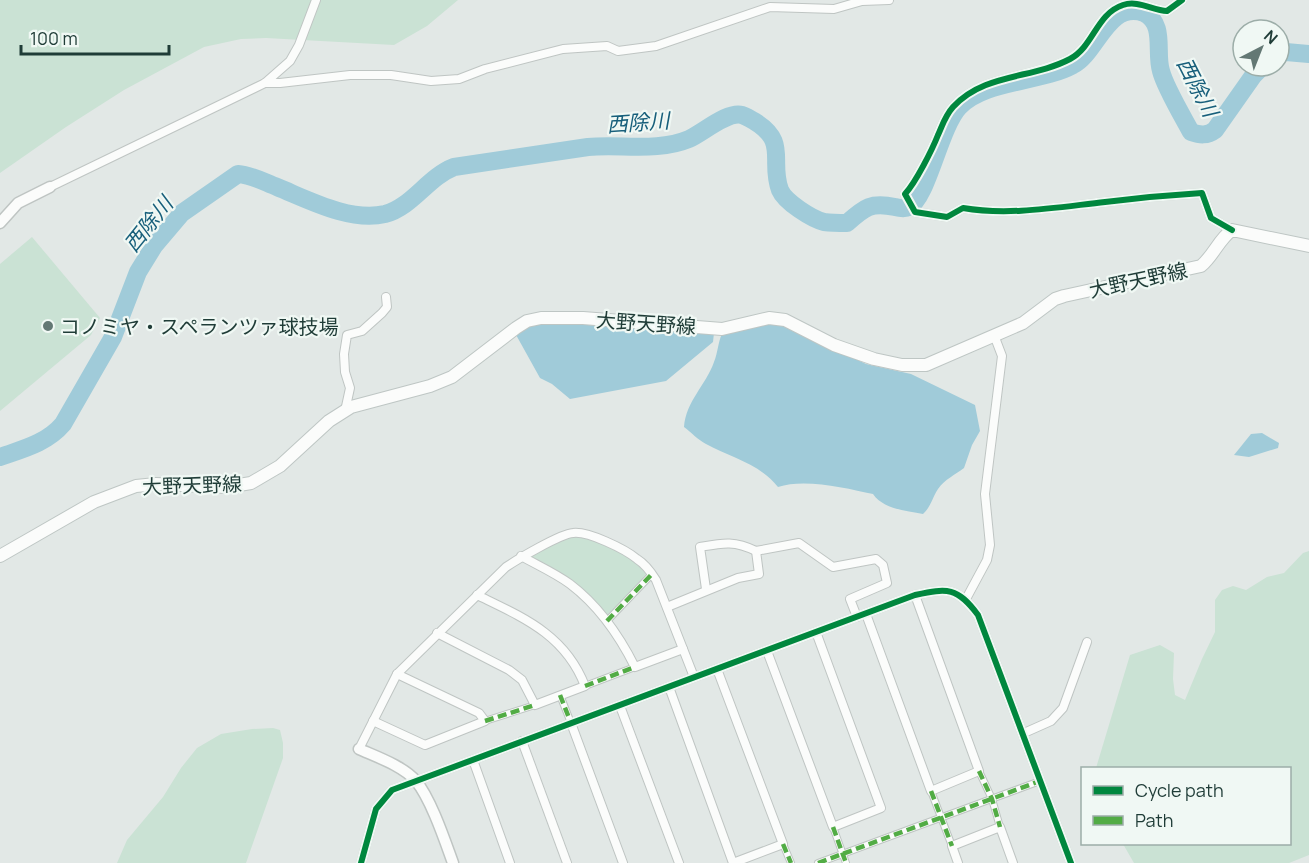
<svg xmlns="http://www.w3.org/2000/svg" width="1309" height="863" font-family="Manrope,'Noto Sans JP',sans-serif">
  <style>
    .green { fill: #cae2d4 }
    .water { fill: #a0cbd9 }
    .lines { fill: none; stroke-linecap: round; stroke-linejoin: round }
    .river { stroke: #a0cbd9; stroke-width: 18 }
    .pedestrian-casing { stroke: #bfc5c3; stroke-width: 8 }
    .minor-casing { stroke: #bfc5c3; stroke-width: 10 }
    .tertiary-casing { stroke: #bfc5c3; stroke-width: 13 }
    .secondary-casing { stroke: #bec6c4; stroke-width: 14 }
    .pedestrian { stroke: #fbfcfb; stroke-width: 6 }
    .minor { stroke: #fbfcfb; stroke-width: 8 }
    .tertiary { stroke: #fbfcfb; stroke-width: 10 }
    .secondary { stroke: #fbfcfb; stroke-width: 12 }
    .quiet { stroke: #52ac45; stroke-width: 4.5; stroke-dasharray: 9 4.5; stroke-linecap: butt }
    .cycleway-casing { stroke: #f0f8f4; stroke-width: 10 }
    .cycleway { stroke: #00873e; stroke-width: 6 }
    .poi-dot { fill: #637874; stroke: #f0f8f4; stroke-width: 2 }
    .labels { text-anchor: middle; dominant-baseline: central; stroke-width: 4.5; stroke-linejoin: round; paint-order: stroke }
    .street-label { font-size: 20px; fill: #1f3c37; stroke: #f0f8f4 }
    .poi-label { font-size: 20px; fill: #1f3c37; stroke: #f0f8f4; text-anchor: start }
    .water-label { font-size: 21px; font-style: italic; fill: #175f7b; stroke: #f0f8f4 }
  </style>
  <rect width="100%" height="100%" fill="#e2e8e6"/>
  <g class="green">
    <polygon points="0,0 458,0 427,26 394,45 266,38 241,39 204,47 124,90 66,127 0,173"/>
    <polygon points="32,237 100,318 91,335 0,411 0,264"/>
    <path d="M 572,534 C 600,536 627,553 648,572 L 606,618 L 588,597 L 525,557 Z"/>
    <polygon points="1309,551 1309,855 1289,863 1134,863 1123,844 1290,844 1290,768 1096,768 1130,655 1160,645 1174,653 1173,679 1175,695 1185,700 1202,659 1215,632 1215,600 1222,590 1233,586 1246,590 1267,577 1284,573 1303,553"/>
    <polygon points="273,728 280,730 283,743 283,758 246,863 117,863 127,840 163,797 181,768 197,748 221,734 252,729"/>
  </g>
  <g class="water">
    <polygon points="540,322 714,333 713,342 666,381 570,399 552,384 540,378 515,333"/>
    <path d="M 771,323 L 790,327 L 866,364 L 911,374 L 975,405 L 980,431 L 972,445 L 964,468 C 955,475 945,479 938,489 C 932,498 931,507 923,514 C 907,511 883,509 873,494 C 846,488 804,478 778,487 C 759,463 731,458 706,444 C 698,440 691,432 684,427 C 686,401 706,385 714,362 C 718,352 718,342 722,334 Z"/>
    <polygon points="1262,433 1279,443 1278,448 1249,457 1234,455 1251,434"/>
  </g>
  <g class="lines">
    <g class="river">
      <polyline points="1279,54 1286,52 1309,54"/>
      <path d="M 0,457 C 23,449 47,443 63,424 L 113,337 L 138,272 L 154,246 L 182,213 L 238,174 C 252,175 264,182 277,187 C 309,200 350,222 385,214 C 412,207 428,177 454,167 L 588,147 C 621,144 658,152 689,139 C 703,133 727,111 742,115 C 746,116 750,119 754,121 C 789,142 769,161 780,190 C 785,202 812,219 824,222 C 832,223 840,223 847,223 C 865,207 871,202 895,207 C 899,208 905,209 909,207 C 927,199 940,127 959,107 C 984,80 1040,83 1073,65 C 1097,53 1108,0 1144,13 C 1166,24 1155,52 1161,71 C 1165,87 1183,117 1191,132 C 1200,135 1207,136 1215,130 L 1253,76 L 1263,66"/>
    </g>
    <defs>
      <g id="pedestrian">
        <polyline points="607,621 652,574"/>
        <polyline points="585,686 635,667"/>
        <polyline points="560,695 571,723"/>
        <polyline points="485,721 535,705"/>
        <polyline points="979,771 992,799 1000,827"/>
        <polyline points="931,791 952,846"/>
        <polyline points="833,827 846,863"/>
        <polyline points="783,844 791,863"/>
        <polyline points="818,863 1040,781"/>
      </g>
      <g id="minor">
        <path d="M 1182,0 L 1167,11 C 1152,10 1138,0 1123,5 C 1096,14 1094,46 1070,59 C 1032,79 984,73 953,107 C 945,116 943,124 938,135 C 932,150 916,182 905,194 L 915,212 L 947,217 L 963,208 C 1009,216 1059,207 1105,202 C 1137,198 1169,195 1202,193 L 1211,218 L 1232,230"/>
        <polyline points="265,83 280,83 350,75 391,75 431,81 459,79 485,69 563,49 607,46 618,51 656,46 770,7 834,9 862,1 889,0"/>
        <polyline points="50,187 265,83 290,61 299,45 316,0"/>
        <polyline points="345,411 350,388 345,372 344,354 347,335 362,331 382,313 387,307 386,297"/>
        <path d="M 521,556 C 537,565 555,573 570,584 C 599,606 619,635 635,667 L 683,649"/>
        <path d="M 706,589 L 700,547 C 722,543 734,540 756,551"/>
        <polyline points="966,599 987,560 990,545 985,494 1002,356 994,335"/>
        <polyline points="667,607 738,578 759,574 756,551 799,543 833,567 876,559 883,565 887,583 850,599 857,617"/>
        <polyline points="866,614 931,791 979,771 915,595"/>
        <path d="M 437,633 L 509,670 L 522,680 L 535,705 L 585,686 C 565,634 522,617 477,595"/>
        <polyline points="767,651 833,827 881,808 816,632"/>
        <polyline points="669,687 733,863 783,844 717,669"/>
        <polyline points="620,706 679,863"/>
        <polyline points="373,721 425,745 485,721 479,713 397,674"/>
        <polyline points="571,723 623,863"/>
        <polyline points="1024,733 1051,721 1063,708 1087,642"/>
        <polyline points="522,741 567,863"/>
        <path d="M 359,749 L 397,674 L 506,567 C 518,559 560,534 573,533 C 588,531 625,549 637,559 C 645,564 651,572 656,580 L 694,677"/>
        <polyline points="473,760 510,863"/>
        <path d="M 361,863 L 376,809 L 392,790 L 915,595 C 948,588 957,587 978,615 L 1071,863"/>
        <polyline points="958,863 952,846 1000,827 1013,863"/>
      </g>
      <g id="tertiary">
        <polyline points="0,223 18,203 50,187"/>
        <path d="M 359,749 C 377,757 403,766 416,781 C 431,799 445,841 453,863"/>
      </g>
      <path id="secondary" d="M 0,556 L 94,502 L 136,486 L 156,484 L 227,487 L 251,483 L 280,466 L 329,421 L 351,407 L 430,386 L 452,377 L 516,328 L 527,321 L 541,318 L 583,318 L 722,329 L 769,318 L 785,320 L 834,345 L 874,359 L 902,365 L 926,365 L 1023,323 L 1055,299 L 1064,296 L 1201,266 C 1214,255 1219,239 1232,230 L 1309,246"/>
    </defs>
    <use href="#pedestrian" class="pedestrian-casing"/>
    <use href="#minor" class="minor-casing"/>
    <use href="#tertiary" class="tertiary-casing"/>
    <use href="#secondary" class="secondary-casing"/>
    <use href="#pedestrian" class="pedestrian"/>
    <use href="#minor" class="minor"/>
    <use href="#tertiary" class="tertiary"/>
    <use href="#secondary" class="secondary"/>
    <g class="quiet">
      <polyline points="607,621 652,574"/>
      <polyline points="585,686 635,667"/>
      <polyline points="560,695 571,723"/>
      <polyline points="485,721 535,705"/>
      <polyline points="979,771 992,799 1000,827"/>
      <polyline points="931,791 952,846"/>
      <polyline points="833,827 846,863"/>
      <polyline points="783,844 791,863"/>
      <polyline points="818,863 1040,781"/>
    </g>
    <defs>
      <g id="cycleway">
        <path d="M 1182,0 L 1167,11 C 1152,10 1138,0 1123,5 C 1096,14 1094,46 1070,59 C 1032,79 984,73 953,107 C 945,116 943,124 938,135 C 932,150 916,182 905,194 L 915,212 L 947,217 L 963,208 C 1009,216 1059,207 1105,202 C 1137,198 1169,195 1202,193 L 1211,218 L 1232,230"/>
        <path d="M 361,863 L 376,809 L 392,790 L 915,595 C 948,588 957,587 978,615 L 1071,863"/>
      </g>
    </defs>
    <use href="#cycleway" class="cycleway-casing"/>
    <use href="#cycleway" class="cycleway"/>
  </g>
  <circle class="poi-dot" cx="48" cy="326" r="6"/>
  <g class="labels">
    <g class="street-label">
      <text transform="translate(1138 280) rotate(-12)">大野天野線</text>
      <text transform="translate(646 323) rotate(4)">大野天野線</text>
      <text transform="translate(192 485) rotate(-2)">大野天野線</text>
    </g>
    <g class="poi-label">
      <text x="60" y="326">コノミヤ・スペランツァ球技場</text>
    </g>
    <g class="water-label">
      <text transform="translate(1198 87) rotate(63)">西除川</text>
      <text transform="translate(638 122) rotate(-4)">西除川</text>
      <text transform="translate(148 224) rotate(-51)">西除川</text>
    </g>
  </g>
  <rect x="1081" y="767" width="210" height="78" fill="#f0f8f4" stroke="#9cada8" stroke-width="1.5"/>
  <rect x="1093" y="786" width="30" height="9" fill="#00873e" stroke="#9cada8" stroke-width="1.5"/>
  <text x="1135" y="797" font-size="18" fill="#1f3c37">Cycle path</text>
  <rect x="1093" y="816" width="30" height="9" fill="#52ac45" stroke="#9cada8" stroke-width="1.5"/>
  <text x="1135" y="827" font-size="18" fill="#1f3c37">Path</text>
  <g transform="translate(1261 48) rotate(42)"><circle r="28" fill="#f0f8f4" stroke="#9cada8" stroke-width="1.5"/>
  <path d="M0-4.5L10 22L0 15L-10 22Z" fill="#637874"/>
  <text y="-9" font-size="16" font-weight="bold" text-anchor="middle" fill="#1f3c37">N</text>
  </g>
  <path d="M21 45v9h148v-9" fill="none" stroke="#1f3c37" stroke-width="3"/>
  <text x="30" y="45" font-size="18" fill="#1f3c37" stroke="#f0f8f4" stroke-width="4.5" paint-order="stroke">100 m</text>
</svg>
